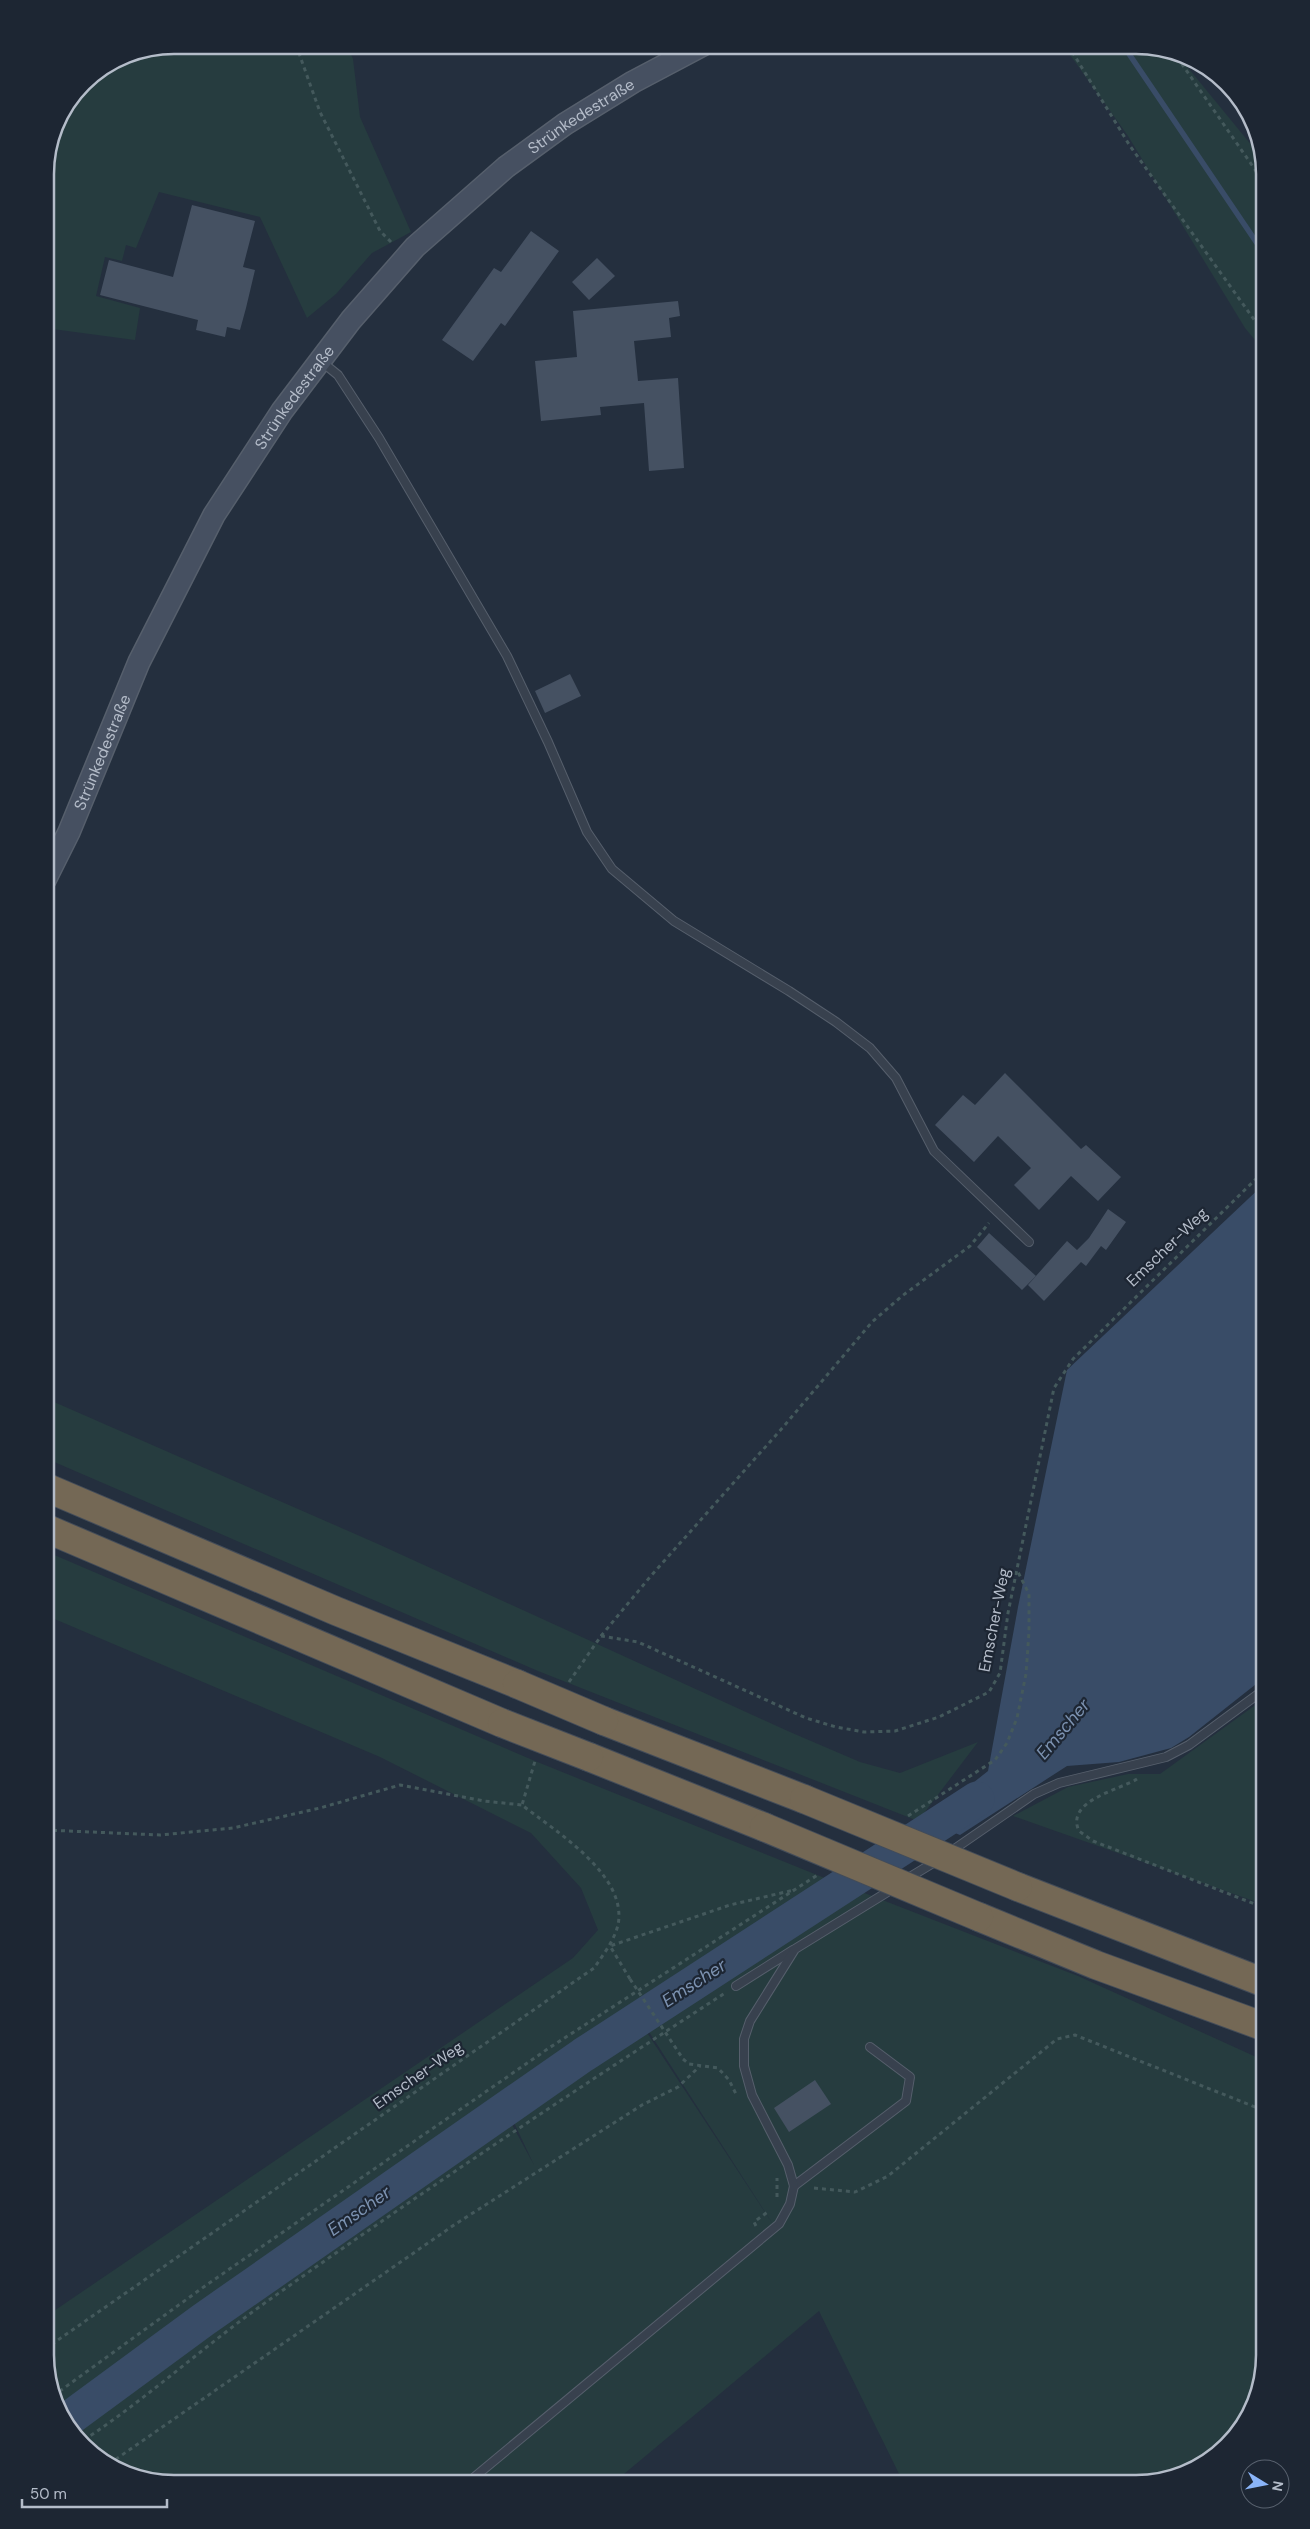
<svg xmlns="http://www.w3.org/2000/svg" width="1310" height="2529" font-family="'DM Sans',sans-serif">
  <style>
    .green { fill: #263c3f; fill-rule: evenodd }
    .water { fill: #394c67 }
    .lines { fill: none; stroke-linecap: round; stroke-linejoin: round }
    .stream { stroke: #394c67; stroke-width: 5.5 }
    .river { stroke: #394c67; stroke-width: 35 }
    .building { fill: #455162 }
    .service-casing { stroke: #565f6c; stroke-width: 10 }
    .secondary-casing { stroke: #565f6c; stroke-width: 24 }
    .motorway-casing { stroke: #434c59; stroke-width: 30 }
    .path { stroke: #44595c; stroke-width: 3; stroke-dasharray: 4 4; stroke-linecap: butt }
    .service { stroke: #38414e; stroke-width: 8 }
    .secondary { stroke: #465061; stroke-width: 21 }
    .motorway { stroke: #746855; stroke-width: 28 }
    .motorway-bridge-casing { stroke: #434c59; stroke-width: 30; stroke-linecap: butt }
    .path-bridge { stroke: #44595c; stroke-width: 3; stroke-dasharray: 4 4; stroke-linecap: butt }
    .motorway-bridge { stroke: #746855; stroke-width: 28 }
    .labels { text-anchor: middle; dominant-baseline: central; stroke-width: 4.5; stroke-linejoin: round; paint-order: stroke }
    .street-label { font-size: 16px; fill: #b4bcc9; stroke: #1d2633 }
    .water-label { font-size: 18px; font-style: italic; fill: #7c92b1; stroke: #1d2633 }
    .rim { fill: none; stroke: #b4bcc9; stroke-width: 2.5 }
  </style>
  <rect width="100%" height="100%" fill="#242f3e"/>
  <g class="green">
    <polygon points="174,45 347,45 353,59 360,117 411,232 372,253 336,294 307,318 260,217 159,192 136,248 126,245 122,261 105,257 96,296 140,308 135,340 45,328 45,166 55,124 83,83 125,55"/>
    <polygon points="1063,45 1145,45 1180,58 1262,158 1265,174 1265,352 1245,328 1128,136"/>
    <polygon points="45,1398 378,1544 790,1732 860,1762 900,1773 978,1742 918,1821 538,1671 45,1458"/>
    <path d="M 45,1551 L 535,1761 L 842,1885 L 656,2008 L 849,1887 L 1078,1976 L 1265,2061 L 1265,2355 L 1243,2427 L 1186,2474 L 1136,2484 L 904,2484 L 819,2311 L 612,2484 L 166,2484 L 123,2469 L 170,2437 L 123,2469 L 102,2462 L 55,2405 L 45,2355 L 45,2317 L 573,1958 L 598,1930 L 581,1888 L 531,1833 L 380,1757 L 45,1615 ZM 640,2018 L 778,2232 L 640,2022 L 509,2112 L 534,2165 L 503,2108 Z"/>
    <polygon points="1265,1698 1265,1905 1013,1816 1068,1787 1128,1774 1160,1774"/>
  </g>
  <polygon class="water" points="1265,1183 1265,1677 1189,1737 1171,1748 1119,1762 1067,1766 960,1835 925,1821 988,1771 1018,1607 1067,1370"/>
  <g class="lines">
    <polyline class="stream" points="1123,45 1265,255"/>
    <polyline class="river" points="67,2420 203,2320 583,2055 977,1799"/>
  </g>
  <g class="building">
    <polygon points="192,205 255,221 243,267 255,270 246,308 240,330 227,327 225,337 196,330 198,320 100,295 109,260 173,277"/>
    <polygon points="531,231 559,251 505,326 501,323 473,361 442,340 494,268 501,272"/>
    <polygon points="597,258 615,276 589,300 572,282"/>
    <polygon points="678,301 680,316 669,318 671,337 634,341 638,381 678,378 684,468 649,471 644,403 600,407 601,415 541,421 535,361 577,357 573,311"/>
    <polygon points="570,674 581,696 545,713 535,691"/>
    <polygon points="1005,1073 1081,1149 1086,1145 1121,1177 1098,1201 1071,1176 1039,1210 1014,1185 1031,1168 998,1136 974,1162 935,1125 963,1095 975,1105"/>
    <polygon points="1108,1209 1126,1222 1106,1250 1101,1246 1086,1266 1081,1262 1044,1301 1028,1285 1067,1241 1077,1250 1089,1238"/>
    <polygon points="989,1233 1036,1276 1022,1290 977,1247"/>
    <polygon points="815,2080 831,2104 789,2132 774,2108"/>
  </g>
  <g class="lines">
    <defs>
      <g id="service">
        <polyline points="322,362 338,375 379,438 507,656 548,742 587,832 612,869 674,921 789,991 836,1022 870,1048 896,1078 934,1151 1029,1242"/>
        <polyline points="950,1852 1034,1794 1059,1783 1166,1757 1189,1745 1265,1689"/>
        <polyline points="905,1880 938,1860"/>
        <polyline points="736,1986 793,1950"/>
        <polyline points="794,2186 906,2101 910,2077 870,2047"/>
        <polyline points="466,2484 779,2224 790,2204 794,2186 788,2165 752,2095 744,2066 744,2039 750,2021 795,1949 894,1888"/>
      </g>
      <g id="secondary">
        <path id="s1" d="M 45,880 L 69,832 L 139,662 L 214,515 L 282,411 L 351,320 L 415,247 L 506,167 L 565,124 L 633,82 L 703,45"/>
      </g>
      <g id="motorway">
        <polyline points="45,1487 336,1611 517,1684"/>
        <polyline points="45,1528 502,1723"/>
        <polyline points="604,1721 804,1799"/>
        <polyline points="589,1757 764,1827"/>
        <polyline points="1018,1887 1265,1983"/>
        <polyline points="979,1917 1096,1965 1265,2027"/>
      </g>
    </defs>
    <use href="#service" class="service-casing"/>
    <use href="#secondary" class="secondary-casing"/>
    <use href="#motorway" class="motorway-casing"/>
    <g class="path">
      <polyline points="296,45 320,112 380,231 393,244"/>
      <polyline points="1068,45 1130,146 1265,335"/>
      <polyline points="1177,57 1265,184"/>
      <polyline points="601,1636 650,1577 784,1426 872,1322 902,1296 970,1246 989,1223"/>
      <polyline points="569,1682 601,1636 638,1642 806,1718 836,1727 864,1732 895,1731 939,1717 989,1692 1000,1673 1008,1613 1054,1388 1073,1359 1265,1170"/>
      <path d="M 1137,1779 C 1119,1790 1065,1801 1079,1831 L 1093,1841 L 1265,1908"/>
      <polyline points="908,1816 995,1760 1007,1743 1017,1718 1026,1674 1029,1632 1029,1594 1017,1570"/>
      <polyline points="45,1830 160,1835 233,1828 320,1808 400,1785 484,1801 522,1805"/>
      <polyline points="630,1979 610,1946 730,1905 794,1890"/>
      <polyline points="683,2059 689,2064 718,2068 729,2080 737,2096"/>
      <polyline points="814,2188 855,2192 888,2176 1057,2039 1075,2035 1265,2111"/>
      <polyline points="777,2197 777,2178"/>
      <polyline points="756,2226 754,2222 769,2211"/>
      <path d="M 45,2349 L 594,1968 C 603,1955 614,1941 618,1925 C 628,1875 555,1831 522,1805 L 535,1761"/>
      <polyline points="53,2396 205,2286 549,2048 819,1874"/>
      <path d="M 84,2440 C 146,2399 202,2348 262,2305 C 414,2197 569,2094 725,1993"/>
      <polyline points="109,2464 454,2225 642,2105 678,2087 700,2066"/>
    </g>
    <use href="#service" class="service"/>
    <use href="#secondary" class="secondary"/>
    <use href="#motorway" class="motorway"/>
    <defs>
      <g id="motorway-bridge">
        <polyline points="517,1684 604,1721"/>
        <polyline points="502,1723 589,1757"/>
        <polyline points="804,1799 1018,1887"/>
        <polyline points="764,1827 979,1917"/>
      </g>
    </defs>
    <use href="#motorway-bridge" class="motorway-bridge-casing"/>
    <polyline class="path-bridge" points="630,1979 683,2059"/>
    <use href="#motorway-bridge" class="motorway-bridge"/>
  </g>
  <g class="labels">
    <g class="street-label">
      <text stroke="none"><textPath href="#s1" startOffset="950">Strünkedestraße</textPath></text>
      <text stroke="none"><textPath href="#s1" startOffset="545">Strünkedestraße</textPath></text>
      <text stroke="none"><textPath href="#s1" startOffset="140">Strünkedestraße</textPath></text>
      <text transform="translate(1167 1247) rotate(-44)">Emscher-Weg</text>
      <text transform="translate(994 1620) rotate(-79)">Emscher-Weg</text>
      <text transform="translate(418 2075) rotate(-35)">Emscher-Weg</text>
    </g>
    <g class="water-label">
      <text transform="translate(1063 1729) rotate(-50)">Emscher</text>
      <text transform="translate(694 1983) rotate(-33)">Emscher</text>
      <text transform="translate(359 2211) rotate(-35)">Emscher</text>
    </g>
  </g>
  <path d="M0 0H1310V2529H0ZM174 54H1136A120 120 0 0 1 1256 174V2355A120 120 0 0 1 1136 2475H174A120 120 0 0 1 54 2355V174A120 120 0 0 1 174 54Z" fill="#1d2633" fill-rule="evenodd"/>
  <path class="rim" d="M174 54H1136A120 120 0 0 1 1256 174V2355A120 120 0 0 1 1136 2475H174A120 120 0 0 1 54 2355V174A120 120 0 0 1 174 54Z"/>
  <g transform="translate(1265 2484) rotate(100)"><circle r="24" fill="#1d2633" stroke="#59626f"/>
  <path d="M0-4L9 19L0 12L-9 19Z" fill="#8ab4f8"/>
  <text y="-8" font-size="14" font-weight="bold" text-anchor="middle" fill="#b4bcc9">N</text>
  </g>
  <path d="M22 2499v8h145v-8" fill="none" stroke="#b4bcc9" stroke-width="2.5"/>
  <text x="30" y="2499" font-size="15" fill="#b4bcc9" stroke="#1d2633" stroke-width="4" paint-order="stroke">50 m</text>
</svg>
